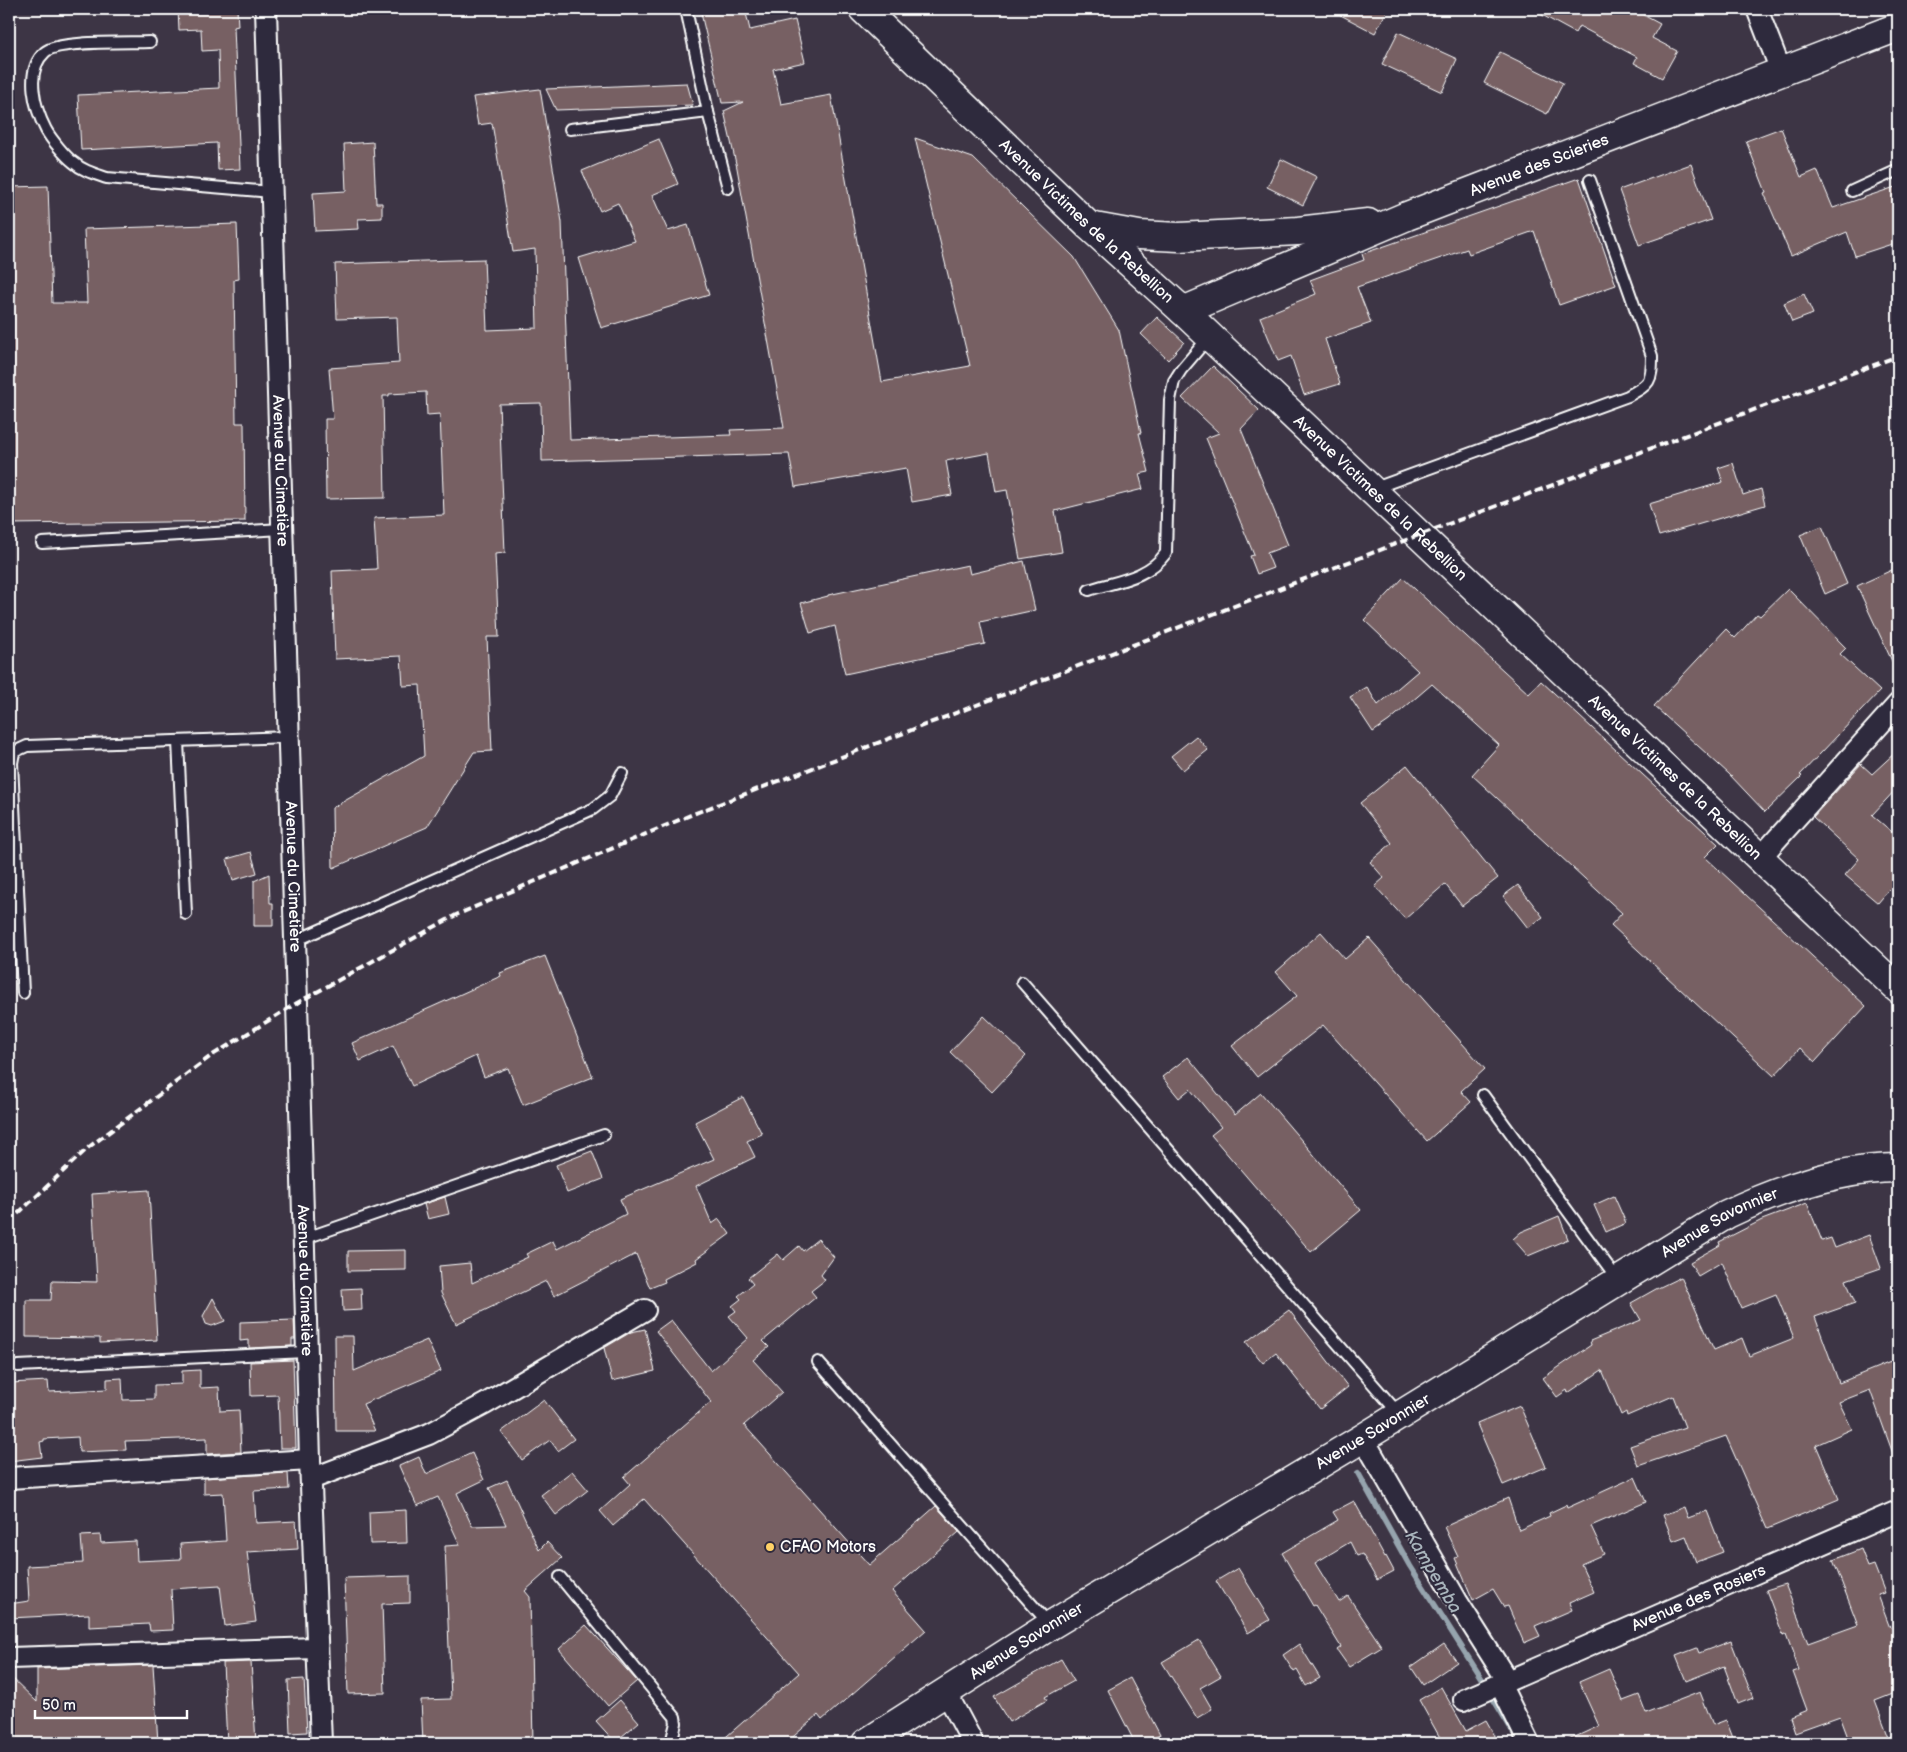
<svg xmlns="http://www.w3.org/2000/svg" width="1907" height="1752" font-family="'Balsamiq Sans',sans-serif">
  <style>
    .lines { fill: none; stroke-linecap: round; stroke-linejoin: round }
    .stream { stroke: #96a4ae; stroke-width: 6 }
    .building { fill: #776164; stroke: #fff }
    .lane-casing { stroke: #fff; stroke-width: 14 }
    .street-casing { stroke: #fff; stroke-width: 24 }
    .secondary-casing { stroke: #fff; stroke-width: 31 }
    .lane { stroke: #2f2a3d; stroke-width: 10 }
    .street { stroke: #2f2a3d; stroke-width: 20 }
    .secondary { stroke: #2f2a3d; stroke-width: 28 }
    .rail { stroke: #fff; stroke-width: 4; stroke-dasharray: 8 4; stroke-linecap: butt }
    .poi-dot { fill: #ffd166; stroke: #2f2a3d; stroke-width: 2 }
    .labels { text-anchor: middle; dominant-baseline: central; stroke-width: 4; stroke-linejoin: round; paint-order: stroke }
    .street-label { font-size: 16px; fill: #fff; stroke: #2f2a3d }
    .poi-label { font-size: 16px; fill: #fff; stroke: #2f2a3d; text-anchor: start }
    .water-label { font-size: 18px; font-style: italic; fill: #a8b4bc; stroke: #2f2a3d }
  </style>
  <rect width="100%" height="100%" fill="#3d3545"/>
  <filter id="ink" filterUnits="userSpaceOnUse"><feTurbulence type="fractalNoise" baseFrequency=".02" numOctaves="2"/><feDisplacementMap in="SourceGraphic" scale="10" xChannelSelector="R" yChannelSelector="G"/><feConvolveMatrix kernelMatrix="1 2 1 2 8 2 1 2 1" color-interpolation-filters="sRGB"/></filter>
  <g filter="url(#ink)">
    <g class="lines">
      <g class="stream">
        <polyline points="1358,1473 1410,1566 1485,1684"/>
        <polyline points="1491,1695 1514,1733"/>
      </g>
    </g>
    <g class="building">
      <polygon points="178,9 237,9 238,26 234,27 240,169 218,170 217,143 81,150 78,95 219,88 218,50 202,51 201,29 179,30"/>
      <polygon points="700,9 745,9 750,30 795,20 805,62 773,69 781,104 831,95 882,382 970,366 915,138 973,158 1074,257 1119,330 1141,433 1139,433 1149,472 1139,474 1143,489 1055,511 1062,552 1020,559 1007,490 996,492 989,453 946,461 952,495 912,502 906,468 795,487 789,454 542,461 541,403 499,404 505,553 495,554 499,637 487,637 492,751 474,752 427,827 333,868 332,808 424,756 420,685 403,686 401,656 335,659 332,571 377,569 374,518 444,515 440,414 427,415 426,392 389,394 389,396 383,396 385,498 326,499 325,419 333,419 329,368 399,363 397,317 337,319 335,264 484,259 487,330 537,328 535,249 513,252 492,123 478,125 473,97 540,89 562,222 570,440 731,435 730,430 784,428 737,168 724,111 743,102 722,103"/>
      <polygon points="1329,9 1388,9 1375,33"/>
      <polygon points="1531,9 1632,9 1660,24 1652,38 1677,51 1662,78 1634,63 1637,57 1579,26 1575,33"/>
      <polygon points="1398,32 1457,59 1442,92 1382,64"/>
      <polygon points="1500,52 1563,83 1547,114 1484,83"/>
      <polygon points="687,83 693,105 556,110 546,89"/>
      <polygon points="1781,128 1801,177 1817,170 1833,208 1898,186 1898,242 1855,256 1847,232 1791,256 1764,193 1766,192 1746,141"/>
      <polygon points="659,139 678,184 652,195 668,231 688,225 709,295 601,328 579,258 635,241 618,203 600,211 582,171"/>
      <polygon points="373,142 376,203 382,203 382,218 358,219 359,229 315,231 313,193 346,191 344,144"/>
      <polygon points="1281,159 1317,177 1303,205 1267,187"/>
      <polygon points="1691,164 1711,220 1639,245 1619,190"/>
      <polygon points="1579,178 1616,285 1559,305 1534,231 1469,254 1467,249 1357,287 1371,323 1325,339 1340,384 1304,395 1291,356 1278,361 1260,317 1316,294 1310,280 1364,260 1362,254"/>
      <polygon points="48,186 52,303 87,303 84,229 237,224 239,279 234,280 236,423 244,423 245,521 9,524 9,187"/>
      <polygon points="1804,294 1813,314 1792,322 1784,303"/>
      <polygon points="1157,317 1184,342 1168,360 1141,334"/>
      <polygon points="1213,366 1259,410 1241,429 1288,545 1267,553 1273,568 1257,574 1250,556 1254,555 1206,438 1219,433 1182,398"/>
      <polygon points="1733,463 1743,495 1761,489 1765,505 1659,536 1649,504 1723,482 1718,468"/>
      <polygon points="1822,526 1847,584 1825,594 1800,535"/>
      <polygon points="1024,561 1035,610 980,622 985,644 845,674 835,626 810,633 801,603 828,596 828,595 968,565 970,574"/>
      <polygon points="1894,569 1898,578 1898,674 1857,586"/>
      <polygon points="1403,578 1529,694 1541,681 1718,844 1705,857 1866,1006 1815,1062 1800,1048 1774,1076 1611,925 1622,913 1472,775 1499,745 1432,684 1389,721 1373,732 1350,697 1367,687 1378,705 1418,671 1364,620"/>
      <polygon points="1788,589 1846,648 1840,654 1880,691 1800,775 1802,776 1765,812 1729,774 1654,706 1726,629 1735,638 1757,614 1760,616"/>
      <polygon points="1196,736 1208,750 1183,770 1171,756"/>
      <polygon points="1898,750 1898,787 1872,815 1898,837 1898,879 1878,903 1845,875 1859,859 1813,817 1861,764 1872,774"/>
      <polygon points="1407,765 1498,878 1462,906 1445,884 1405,919 1375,886 1384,878 1370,862 1392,843 1360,803"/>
      <polygon points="251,852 257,873 233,880 227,859"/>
      <polygon points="269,874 270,903 273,903 273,926 254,926 254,881"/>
      <polygon points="1518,885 1543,917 1528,928 1503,896"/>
      <polygon points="1321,932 1345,959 1369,938 1485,1069 1461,1091 1471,1102 1427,1141 1323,1025 1257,1077 1232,1046 1297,996 1276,972"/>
      <polygon points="545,956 593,1077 523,1105 508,1068 484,1077 476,1056 412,1086 393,1046 360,1061 352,1043 501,976 500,973"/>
      <polygon points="984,1016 1026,1056 992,1092 950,1052"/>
      <polygon points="1188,1057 1235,1115 1261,1093 1361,1210 1311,1252 1211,1135 1221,1127 1190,1089 1179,1098 1162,1077"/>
      <polygon points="743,1097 762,1134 747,1141 755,1157 696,1186 712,1224 719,1219 730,1234 696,1259 697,1262 664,1279 665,1282 650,1288 636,1254 554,1296 546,1281 456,1324 441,1293 439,1266 470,1263 472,1283 528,1257 526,1254 553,1241 557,1249 626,1214 620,1199 714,1159 695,1122"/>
      <polygon points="592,1151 603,1179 567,1193 556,1165"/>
      <polygon points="149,1190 157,1340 100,1343 100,1338 26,1337 26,1300 51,1300 52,1281 97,1282 92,1194"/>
      <polygon points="1614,1196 1626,1223 1606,1232 1594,1205"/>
      <polygon points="445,1197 449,1214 428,1219 424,1204"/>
      <polygon points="1807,1203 1822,1241 1831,1238 1835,1248 1869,1235 1881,1268 1846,1280 1855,1303 1815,1317 1839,1383 1898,1359 1898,1462 1896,1462 1870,1390 1839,1402 1852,1429 1816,1445 1839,1499 1767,1529 1726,1436 1638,1466 1630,1446 1685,1427 1673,1396 1627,1416 1626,1412 1621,1415 1602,1370 1568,1393 1567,1390 1557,1397 1543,1378 1591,1345 1590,1341 1641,1320 1631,1303 1656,1289 1681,1277 1714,1350 1742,1338 1749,1356 1794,1338 1776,1294 1741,1308 1722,1262 1698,1276 1690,1262 1720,1245 1719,1242 1762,1220"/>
      <polygon points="1559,1216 1568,1239 1528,1256 1513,1239 1521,1232"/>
      <polygon points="818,1239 834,1257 821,1275 825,1280 811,1291 816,1297 763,1341 769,1347 753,1360 782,1392 744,1425 869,1565 936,1506 959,1532 892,1591 926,1630 822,1720 818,1715 786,1743 719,1743 799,1673 644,1499 613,1526 600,1511 630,1484 624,1477 711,1402 656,1331 671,1320 711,1371 748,1338 729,1316 736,1311 732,1306 741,1299 738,1296 753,1284 748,1278 778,1254 783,1260 799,1246 803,1251"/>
      <polygon points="406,1250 406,1270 348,1271 348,1251"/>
      <polygon points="361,1288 362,1310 343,1311 342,1289"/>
      <polygon points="213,1298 225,1321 212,1326 206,1324 203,1316"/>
      <polygon points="1289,1310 1348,1387 1320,1409 1276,1353 1263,1363 1246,1342"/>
      <polygon points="294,1320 295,1339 292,1339 292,1346 249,1348 249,1340 240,1341 240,1322"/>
      <polygon points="645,1329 655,1371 612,1381 604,1348 631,1332"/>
      <polygon points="335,1336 353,1336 354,1371 427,1340 441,1371 363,1404 375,1431 336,1431"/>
      <polygon points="293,1360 296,1448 280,1448 278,1395 251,1396 250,1362"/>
      <polygon points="200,1370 200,1388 219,1387 220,1411 239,1410 241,1452 207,1454 207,1438 125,1441 126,1450 79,1452 78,1437 44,1439 44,1441 40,1442 42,1457 9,1461 9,1410 12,1410 10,1383 48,1381 49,1392 107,1389 107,1379 122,1378 123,1400 154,1399 154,1385 182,1384 182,1371"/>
      <polygon points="544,1400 574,1439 558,1451 550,1440 522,1460 501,1432"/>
      <polygon points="1520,1406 1546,1467 1503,1485 1477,1424"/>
      <polygon points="472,1453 484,1480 457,1493 472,1526 506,1525 489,1488 507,1480 539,1550 547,1542 562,1558 525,1591 530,1597 533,1743 423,1743 421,1700 451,1699 445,1546 460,1545 438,1497 417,1506 399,1466 419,1457 426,1474"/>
      <polygon points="572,1471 588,1490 556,1515 541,1495"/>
      <polygon points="288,1473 289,1489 254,1491 256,1523 296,1521 298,1549 247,1552 256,1622 225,1626 220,1586 171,1589 173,1630 150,1631 149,1624 89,1627 89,1614 9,1618 9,1604 29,1601 27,1566 83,1563 81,1536 100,1535 101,1543 136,1541 137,1561 181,1559 180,1544 226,1541 223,1493 204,1494 204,1478"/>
      <polygon points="1635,1477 1646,1502 1591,1526 1604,1554 1581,1564 1594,1592 1569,1603 1572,1610 1535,1626 1540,1636 1524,1643 1508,1606 1504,1607 1493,1589 1473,1600 1455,1558 1458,1557 1444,1527 1508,1498 1519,1530 1550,1516 1549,1513 1566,1505 1567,1508"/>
      <polygon points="1354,1501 1385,1557 1386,1556 1394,1571 1377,1580 1362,1554 1357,1556 1350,1542 1315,1563 1339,1602 1348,1596 1382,1647 1349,1667 1337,1650 1341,1647 1315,1605 1313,1606 1282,1553 1338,1520 1333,1512"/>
      <polygon points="1684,1507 1688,1518 1707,1511 1723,1552 1696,1562 1686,1536 1673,1541 1663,1515"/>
      <polygon points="406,1510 407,1543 370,1544 369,1512"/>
      <polygon points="1861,1549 1868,1567 1874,1565 1885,1593 1878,1595 1890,1627 1898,1624 1898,1692 1875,1701 1891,1743 1850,1743 1840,1716 1795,1732 1790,1717 1807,1710 1793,1672 1799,1670 1786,1634 1783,1635 1766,1590 1785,1584 1808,1643 1858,1625 1833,1560"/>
      <polygon points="1238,1568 1270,1620 1248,1633 1216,1581"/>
      <polygon points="410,1576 410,1603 382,1604 385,1693 348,1694 344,1578"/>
      <polygon points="586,1625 637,1681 608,1706 559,1649"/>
      <polygon points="1199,1640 1221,1676 1200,1688 1212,1709 1197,1718 1162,1662"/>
      <polygon points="1731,1641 1753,1698 1738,1704 1724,1666 1686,1681 1676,1656 1697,1648 1699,1653"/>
      <polygon points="1299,1644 1320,1678 1306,1686 1297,1670 1294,1672 1283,1655"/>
      <polygon points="1444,1644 1457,1662 1423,1685 1411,1667"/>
      <polygon points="1061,1659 1074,1681 1045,1697 1047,1700 1009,1722 994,1697"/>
      <polygon points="251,1662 256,1743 227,1743 223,1663"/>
      <polygon points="153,1665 158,1743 9,1743 9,1675 37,1702 37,1669"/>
      <polygon points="1609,1669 1623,1701 1639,1695 1646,1713 1700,1692 1713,1725 1726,1720 1735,1743 1562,1743 1599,1726 1579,1682"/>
      <polygon points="1130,1678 1160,1735 1144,1743 1135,1743 1108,1690"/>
      <polygon points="304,1679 307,1732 290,1733 288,1680"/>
      <polygon points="1441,1687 1466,1731 1486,1720 1499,1743 1443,1743 1419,1700"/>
      <polygon points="620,1700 639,1722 615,1742 596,1721"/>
    </g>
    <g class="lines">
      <defs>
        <g id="lane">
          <polyline points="686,9 708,112 728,188"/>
          <path d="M 150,42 C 129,43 58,40 45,52 C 24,71 35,109 46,130 C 51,139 65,156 73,162 C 83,171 95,174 107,178 L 272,192"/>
          <polyline points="570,129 708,112"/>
          <polyline points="1852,191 1898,170"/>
          <path d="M 1375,488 L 1628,396 C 1650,384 1652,382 1652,356 L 1590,180"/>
          <polyline points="42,543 282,529"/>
          <path d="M 1089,590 C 1117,581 1148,578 1166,553 L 1170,400 L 1174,381 L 1181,370 L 1209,337"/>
          <polyline points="178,741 186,914"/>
          <polyline points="295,941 593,809 610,796 622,773"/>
          <polyline points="1022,982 1400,1415"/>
          <polyline points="23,993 12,763 14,752 27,746 288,737"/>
          <polyline points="1483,1095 1618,1280"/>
          <polyline points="303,1239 604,1135"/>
          <polyline points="818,1362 1050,1625"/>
          <polyline points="18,1366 306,1352"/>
          <polyline points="560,1577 675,1717 676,1723 671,1743"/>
        </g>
        <g id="street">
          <path id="s1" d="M 266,9 L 297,1003 L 310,1460 L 321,1743"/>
          <polyline points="1757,9 1781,71"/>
          <polyline points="1760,858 1898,704"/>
          <polyline points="1363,1438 1457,1601 1507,1680"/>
          <polyline points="9,1478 310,1460"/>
          <polyline points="311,1479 429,1434 485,1404 645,1310"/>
          <polyline points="10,1658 316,1648"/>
          <polyline points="1500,1684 1529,1743"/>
          <polyline points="946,1692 973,1743"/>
          <path id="s2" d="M 1464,1700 L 1898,1511"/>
        </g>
        <g id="secondary">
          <path id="s3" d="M 863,9 L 1089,226 L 1183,311 L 1898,989"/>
          <polyline points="1089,226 1139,235 1179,237 1298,231 1368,223"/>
          <path id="s4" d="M 1183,311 L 1407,216 L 1898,27"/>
          <path id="s5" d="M 866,1743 L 1051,1625 L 1363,1438 L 1727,1214 C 1780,1189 1839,1168 1898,1168"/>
        </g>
      </defs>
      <use href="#lane" class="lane-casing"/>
      <use href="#street" class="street-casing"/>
      <use href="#secondary" class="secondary-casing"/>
      <use href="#lane" class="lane"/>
      <use href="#street" class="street"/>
      <use href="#secondary" class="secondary"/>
      <polyline class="rail" points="9,1222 89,1147 211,1056 297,1003 456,915 693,814 1419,535 1898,356"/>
    </g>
  </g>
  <circle class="poi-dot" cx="770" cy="1547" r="5"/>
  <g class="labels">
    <g class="street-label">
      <text stroke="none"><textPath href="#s4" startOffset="385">Avenue des Scieries</textPath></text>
      <text stroke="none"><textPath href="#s3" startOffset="308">Avenue Victimes de la Rebellion</textPath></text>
      <text stroke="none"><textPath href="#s1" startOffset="462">Avenue du Cimetière</textPath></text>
      <text stroke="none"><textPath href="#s3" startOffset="712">Avenue Victimes de la Rebellion</textPath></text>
      <text stroke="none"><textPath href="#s3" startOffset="1118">Avenue Victimes de la Rebellion</textPath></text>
      <text stroke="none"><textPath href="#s1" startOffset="868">Avenue du Cimetière</textPath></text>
      <text stroke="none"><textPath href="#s5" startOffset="1000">Avenue Savonnier</textPath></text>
      <text stroke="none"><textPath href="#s1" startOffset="1272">Avenue du Cimetière</textPath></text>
      <text stroke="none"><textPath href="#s5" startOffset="595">Avenue Savonnier</textPath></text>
      <text stroke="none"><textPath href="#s2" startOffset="256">Avenue des Rosiers</textPath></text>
      <text stroke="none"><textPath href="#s5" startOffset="190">Avenue Savonnier</textPath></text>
    </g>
    <g class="poi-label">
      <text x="780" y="1547">CFAO Motors</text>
    </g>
    <g class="water-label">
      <text transform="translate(1433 1572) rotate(59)">Kampemba</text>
    </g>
  </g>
  <rect width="1907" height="1752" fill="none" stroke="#2f2a3d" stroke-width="30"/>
  <rect x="15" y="15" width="1877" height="1722" fill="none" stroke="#fff" stroke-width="2" filter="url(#ink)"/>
  <path d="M35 1710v8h152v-8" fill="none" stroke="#ffffff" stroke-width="2.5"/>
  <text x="42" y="1710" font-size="15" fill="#ffffff" stroke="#2f2a3d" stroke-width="4" paint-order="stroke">50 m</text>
</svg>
